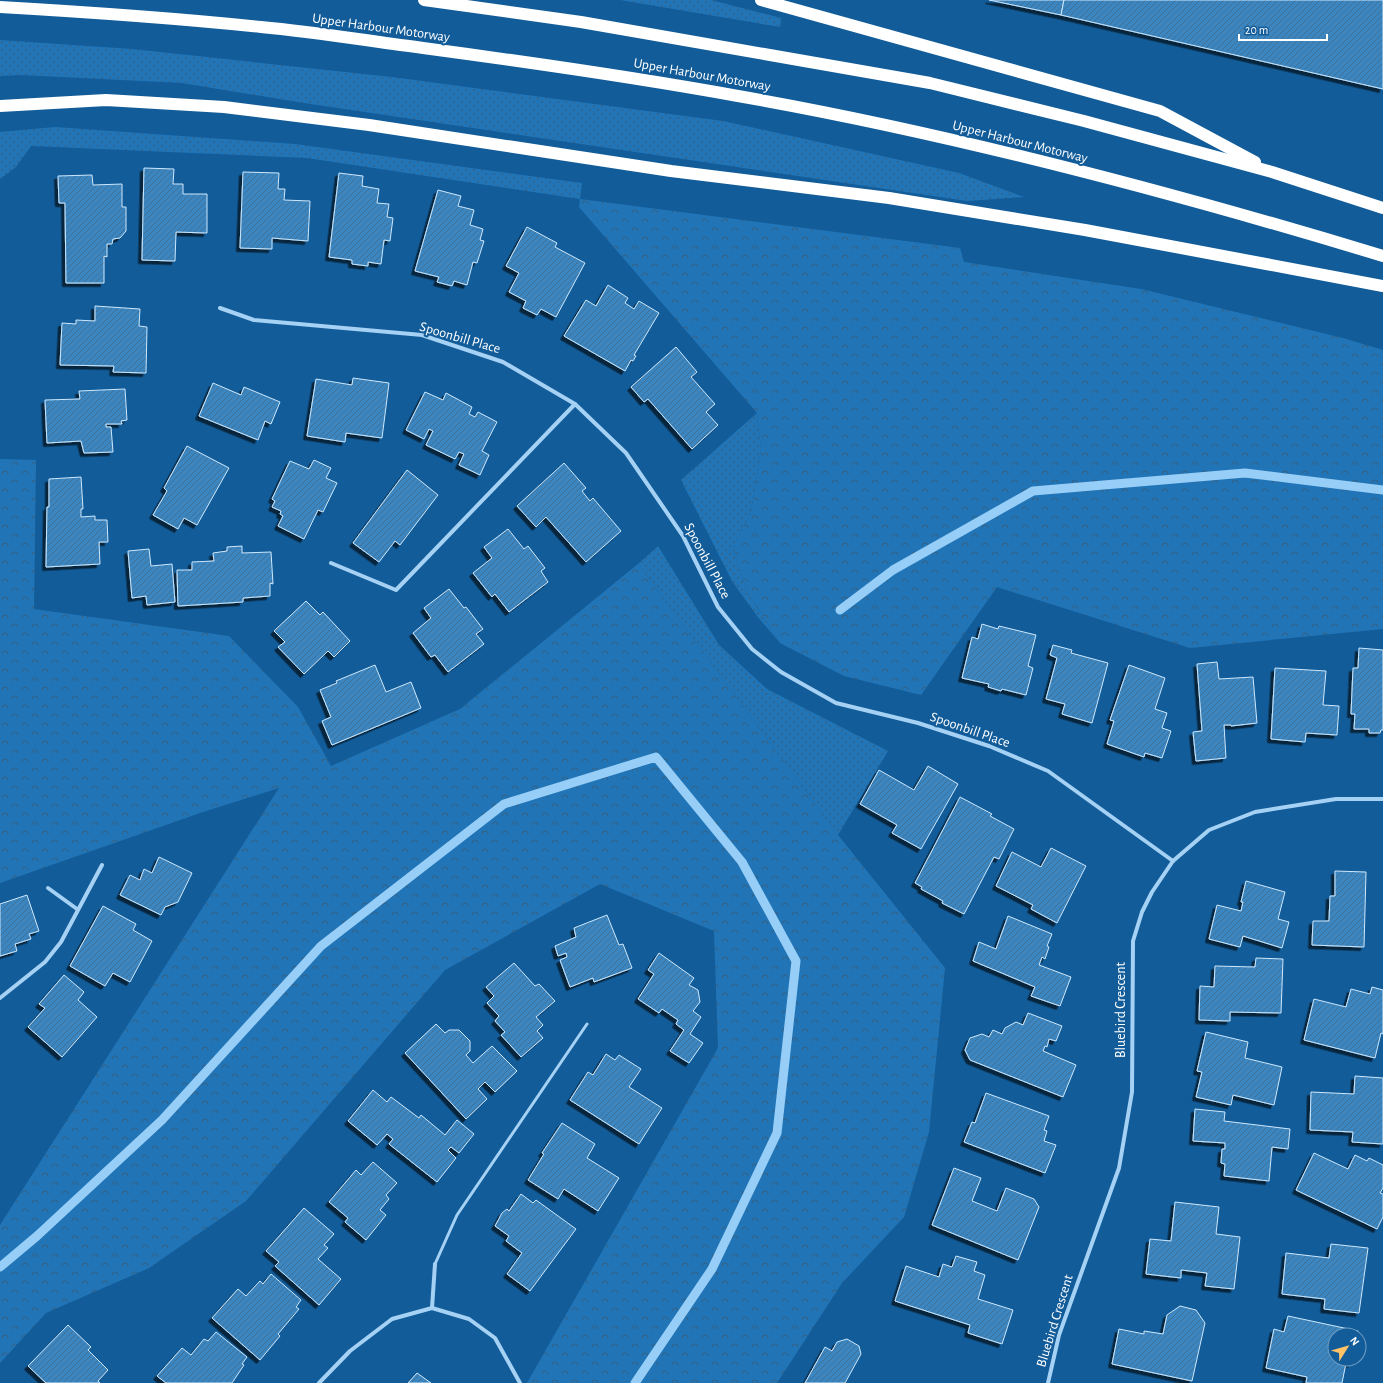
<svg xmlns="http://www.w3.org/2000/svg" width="1383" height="1383" font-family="'Alegreya Sans',sans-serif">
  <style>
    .grass { fill: url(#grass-dots) }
    .forest { fill: url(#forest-crowns) }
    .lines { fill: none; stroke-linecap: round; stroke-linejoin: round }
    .stream { stroke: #97cef7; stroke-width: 9 }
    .building { fill: url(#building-hatch); stroke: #cde8fd; filter: url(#shadow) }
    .service { stroke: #a5d1f4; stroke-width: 3 }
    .minor { stroke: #a5d1f4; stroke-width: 4 }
    .motorway { stroke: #fff; stroke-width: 12 }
    .labels { text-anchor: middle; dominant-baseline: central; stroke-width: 4; stroke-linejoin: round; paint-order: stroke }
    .street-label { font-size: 14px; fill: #fff; stroke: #125c99 }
  </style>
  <defs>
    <pattern id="grass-dots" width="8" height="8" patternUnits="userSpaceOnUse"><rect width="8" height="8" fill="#2175b7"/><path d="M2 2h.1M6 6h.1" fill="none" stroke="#366082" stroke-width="1.8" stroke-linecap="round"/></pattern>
    <pattern id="forest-crowns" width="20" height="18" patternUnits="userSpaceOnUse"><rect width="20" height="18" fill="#2175b7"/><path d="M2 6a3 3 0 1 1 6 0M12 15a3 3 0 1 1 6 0" fill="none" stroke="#366082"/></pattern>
    <pattern id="building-hatch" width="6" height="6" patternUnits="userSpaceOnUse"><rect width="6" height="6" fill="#3b86c1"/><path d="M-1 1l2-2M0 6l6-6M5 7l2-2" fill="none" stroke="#426f92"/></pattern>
    <filter id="shadow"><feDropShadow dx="-3.5" dy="3.5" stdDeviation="0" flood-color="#0009"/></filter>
  </defs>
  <rect width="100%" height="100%" fill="#125c99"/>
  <g class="grass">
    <polygon points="620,0 711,0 781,18 780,27"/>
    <polygon points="0,40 132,49 392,77 723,121 959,173 1024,197 967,201 304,103 182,83 21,75 0,76"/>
    <polygon points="55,127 295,144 582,183 580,199 307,158 31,146 16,167 0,179 0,132"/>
    <polygon points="757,413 761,450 751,512 733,547 747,592 780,643 757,616 732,581 681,480"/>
    <polygon points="658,546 719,645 767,689 888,751 838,835 638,564"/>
  </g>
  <g class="forest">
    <polygon points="580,199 960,248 964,262 1141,289 1343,338 1383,350 1383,629 1190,648 997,587 921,695 844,676 780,643 747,592 733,547 751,512 761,450 757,413 579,207"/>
    <polygon points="0,459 36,460 34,609 229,636 298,707 331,766 460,709 638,564 838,835 945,968 929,1132 904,1217 842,1283 777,1383 527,1383 718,1048 714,931 600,884 445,970 246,1201 149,1268 46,1313 0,1363 0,1225 279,788 203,812 0,883"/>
  </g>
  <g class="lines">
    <g class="stream">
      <polyline points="840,610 893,570 1033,491 1245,473 1383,490"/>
      <polyline points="0,1267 37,1236 162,1120 321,946 504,804 656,757 742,862 796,961 777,1133 712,1269 635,1383"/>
    </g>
  </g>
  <g class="building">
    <polygon points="989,0 1064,0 1061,15"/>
    <polygon points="1064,0 1383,0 1383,89 1061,15"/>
    <polygon points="144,168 174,169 173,184 183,184 183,194 207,194 207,233 176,232 175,261 142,260"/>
    <polygon points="243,172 279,173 278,189 285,189 284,200 310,201 308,241 272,238 272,249 240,248"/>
    <polygon points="339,173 363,176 362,186 379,189 377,203 389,204 387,217 393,218 390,241 384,240 381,264 368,262 368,266 352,264 352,260 329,257"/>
    <polygon points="92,175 93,185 122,184 122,207 126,207 126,231 120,238 113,239 112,244 107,244 107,257 104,256 104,283 66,283 65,203 59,203 58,176"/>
    <polygon points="438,190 461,196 458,206 474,210 470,225 483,229 480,240 484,241 477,263 473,262 467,285 454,281 452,286 437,282 439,277 415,271"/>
    <polygon points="527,227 557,243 555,247 585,263 556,317 541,309 537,315 523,308 526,301 509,292 519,273 506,266"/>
    <polygon points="608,285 628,298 625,303 634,309 639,301 659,313 634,355 636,356 633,361 631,360 625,371 564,336 586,300 596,306"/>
    <polygon points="95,306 140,309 139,326 147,327 146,373 113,372 114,366 60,365 62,323 76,324 76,320 95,321"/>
    <polygon points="676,347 697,372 691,377 715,404 706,412 718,425 692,449 648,399 644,402 631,387"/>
    <polygon points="353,378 389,383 382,438 346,433 345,442 307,436 316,379 352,385"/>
    <polygon points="213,383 241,395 244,387 280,402 271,424 265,421 258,440 199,416"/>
    <polygon points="125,389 127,420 121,421 122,424 106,424 106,427 111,427 113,452 84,453 81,441 47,443 45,400 80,399 79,391"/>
    <polygon points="425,392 443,400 446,393 472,407 469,414 475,417 478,412 497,422 482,451 489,455 480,475 459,465 464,454 459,452 455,459 426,445 433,431 429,429 424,439 406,430"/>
    <polygon points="187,446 229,468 197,525 184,518 178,529 153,515 167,491 164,488"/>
    <polygon points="314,460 331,468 326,478 337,483 323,512 318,510 304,539 278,526 283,516 280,514 281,511 272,507 275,501 272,499 290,461 309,469"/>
    <polygon points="564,463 586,488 582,491 585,495 590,501 593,498 621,531 586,562 546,517 536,527 517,506"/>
    <polygon points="407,470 438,495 400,545 395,541 379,562 353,543"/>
    <polygon points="81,477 83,509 81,509 81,517 95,516 95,520 107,520 108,542 99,542 100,564 46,567 47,507 49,507 49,479"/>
    <polygon points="508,529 524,549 528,546 545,568 541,571 548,582 509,612 495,594 492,597 473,573 492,558 484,547"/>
    <polygon points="242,546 242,553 271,552 273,584 270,583 270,596 243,598 243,602 178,606 177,570 192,570 192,562 214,561 213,553 227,551 227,547"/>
    <polygon points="149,549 151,566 172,564 175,602 147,605 146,596 132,598 128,551"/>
    <polygon points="449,589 464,608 466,607 483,629 476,634 484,644 448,672 435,655 431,657 413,633 431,618 424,608"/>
    <polygon points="306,601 320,615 323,612 350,641 334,657 328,651 304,674 278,647 285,642 274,631"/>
    <polygon points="982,624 998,629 999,626 1036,635 1028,666 1033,668 1026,695 1002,689 1001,691 988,687 989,684 962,678 972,637 978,639"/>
    <polygon points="1053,645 1072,650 1071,653 1108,663 1092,723 1062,714 1065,704 1046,699 1057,658 1050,655"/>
    <polygon points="1359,648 1383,650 1383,730 1381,730 1380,733 1369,733 1369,729 1354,729 1355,714 1351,714 1353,668 1358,668"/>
    <polygon points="1217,662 1219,679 1253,677 1257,723 1231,726 1231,725 1224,725 1226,758 1196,761 1193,732 1202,731 1197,664"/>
    <polygon points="375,665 386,692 411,682 421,708 332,745 322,721 331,717 320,690 337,683 336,681"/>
    <polygon points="1129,665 1165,678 1155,709 1167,713 1162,728 1171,731 1162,758 1145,753 1144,757 1107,744 1114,721 1110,720"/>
    <polygon points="1275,668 1326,671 1323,705 1339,706 1337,735 1306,733 1305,742 1271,739"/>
    <polygon points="928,766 958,784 921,849 892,833 897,825 860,804 879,770 914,790"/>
    <polygon points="960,797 992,814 990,816 1014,829 999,859 994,857 964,914 942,903 943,901 921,889 922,887 915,883"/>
    <polygon points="1051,848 1086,866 1057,923 1031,909 1033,905 996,886 1012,852 1041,867"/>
    <polygon points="159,857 192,873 178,902 165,907 161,915 120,895 130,875 140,880 144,869 152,873"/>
    <polygon points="1335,871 1366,872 1364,947 1312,945 1313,921 1329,921 1330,896 1335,896"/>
    <polygon points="1246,881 1285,892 1278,919 1289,922 1282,948 1243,936 1240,947 1209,939 1217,905 1241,911 1243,902 1241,902"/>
    <polygon points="27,895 39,931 29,934 31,939 15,944 17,951 0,956 0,904"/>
    <polygon points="103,906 136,924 133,930 152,941 130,982 113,973 105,986 70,966"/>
    <polygon points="607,915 619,945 623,944 632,968 594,982 593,978 570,987 560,960 567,957 566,953 558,956 555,946 576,937 574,928"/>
    <polygon points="1008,916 1052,934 1047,946 1049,947 1045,959 1042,957 1039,965 1071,977 1060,1006 1031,996 1035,987 973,961 979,942 996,949"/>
    <polygon points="659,953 694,978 689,985 698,990 700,1002 693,1011 701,1017 690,1034 703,1043 689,1063 670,1051 684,1030 676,1024 678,1020 662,1009 659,1013 638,999 654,974 648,970"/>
    <polygon points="1256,958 1283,959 1281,1013 1230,1012 1230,1021 1199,1020 1200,986 1214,987 1215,966 1255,967"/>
    <polygon points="514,963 535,986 539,984 555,1001 536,1017 543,1025 537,1031 543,1038 521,1057 501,1035 505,1032 495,1021 499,1016 487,1003 494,996 486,987"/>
    <polygon points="64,975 84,992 78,1000 97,1017 62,1057 28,1027 45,1008 39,1004"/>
    <polygon points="1372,987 1383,990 1383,1034 1381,1033 1375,1058 1304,1040 1314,999 1346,1007 1351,989 1370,994"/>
    <polygon points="1028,1013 1062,1026 1056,1041 1049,1039 1047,1047 1045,1046 1043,1051 1076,1065 1063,1097 970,1060 965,1050 970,1038 982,1034 989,1037 993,1030 1002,1034 1005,1028 1016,1022 1023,1025"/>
    <polygon points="436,1024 445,1033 449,1030 459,1030 470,1041 470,1051 466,1055 473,1063 492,1046 517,1071 495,1092 485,1082 478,1089 487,1099 466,1119 405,1053"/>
    <polygon points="1206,1032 1248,1042 1245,1058 1282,1067 1274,1105 1233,1095 1231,1105 1196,1097 1202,1072 1197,1071"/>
    <polygon points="606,1054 615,1060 619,1055 641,1069 629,1087 662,1108 639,1144 570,1100 588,1072 593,1075"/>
    <polygon points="1355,1076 1383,1078 1383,1144 1352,1142 1353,1132 1310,1130 1311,1092 1354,1094"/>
    <polygon points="373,1090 387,1102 391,1097 419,1118 421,1115 445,1135 457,1120 474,1134 459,1153 451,1147 448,1150 456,1158 437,1182 389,1144 393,1139 387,1134 377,1145 348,1121"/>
    <polygon points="986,1093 1049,1116 1044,1130 1047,1131 1044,1141 1056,1145 1045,1173 964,1142 972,1122 975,1123"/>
    <polygon points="1195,1109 1225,1112 1224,1121 1290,1129 1288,1149 1272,1147 1269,1181 1224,1176 1225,1164 1221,1163 1222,1149 1225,1149 1225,1143 1193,1141"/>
    <polygon points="562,1123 595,1144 587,1158 619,1178 598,1211 564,1189 558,1199 528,1180 544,1154 542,1153"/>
    <polygon points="1314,1153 1348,1169 1355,1155 1367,1161 1369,1158 1383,1165 1383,1188 1380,1193 1383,1194 1383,1217 1377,1229 1296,1190"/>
    <polygon points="373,1162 397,1183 386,1195 389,1199 380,1210 386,1215 366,1240 345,1222 348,1218 329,1202 356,1170 361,1175"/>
    <polygon points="954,1168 981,1178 972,1201 997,1211 1006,1188 1034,1199 1039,1207 1018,1260 932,1225"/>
    <polygon points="521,1194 533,1203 536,1200 576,1229 530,1291 507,1274 522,1253 506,1241 509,1236 495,1226 502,1213 507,1209 509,1211"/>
    <polygon points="1175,1202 1219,1207 1216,1234 1240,1237 1234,1289 1205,1286 1207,1273 1181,1270 1181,1278 1146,1274 1150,1239 1171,1241"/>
    <polygon points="304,1208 334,1234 324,1245 328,1248 318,1259 341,1279 319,1305 275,1266 279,1262 266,1251"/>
    <polygon points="1331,1244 1368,1248 1359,1313 1324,1309 1325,1299 1282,1294 1286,1253 1329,1258"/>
    <polygon points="956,1256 977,1262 974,1271 985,1275 978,1299 1013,1310 1002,1344 968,1333 970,1325 895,1301 906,1266 939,1277 943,1264 952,1267"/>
    <polygon points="271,1274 301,1300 296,1307 299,1309 278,1334 280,1336 260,1360 212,1318 238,1289 246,1296 260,1281 263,1284"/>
    <polygon points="1180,1306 1196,1310 1205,1323 1192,1381 1112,1364 1119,1329 1144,1334 1144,1331 1163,1334 1167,1315"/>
    <polygon points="1288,1316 1358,1331 1357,1335 1335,1335 1335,1359 1352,1359 1351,1364 1346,1363 1342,1383 1306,1383 1307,1377 1266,1368 1274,1329 1284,1332"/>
    <polygon points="68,1325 91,1347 88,1350 108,1370 98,1381 100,1383 46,1383 28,1366"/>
    <polygon points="216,1332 247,1357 242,1364 244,1365 232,1383 166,1383 157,1376 182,1348 191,1355 204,1339 208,1341"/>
    <polygon points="847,1339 859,1346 861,1354 845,1383 805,1383 825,1347 832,1351 837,1342"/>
    <polygon points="417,1373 431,1383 408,1383"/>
  </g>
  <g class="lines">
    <polyline class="service" points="435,1264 457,1215 587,1024"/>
    <g class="minor">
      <polyline points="220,308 254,320 422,335 503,362 575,404 626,453 683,536 718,607 752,649 781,672 836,703 918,723 989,746 1048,771 1173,861"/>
      <polyline points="331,563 396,590 575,404"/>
      <polyline points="48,888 77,909"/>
      <polyline points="0,998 45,962 61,942 102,865"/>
      <polyline points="432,1308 435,1264"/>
      <polyline points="319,1383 350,1351 392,1319 432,1308 469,1319 495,1338 520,1383"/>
      <polyline points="1048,1383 1059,1335 1119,1168 1132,1092 1133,941 1142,912 1152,892 1173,861 1209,830 1255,812 1336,799 1383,799"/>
    </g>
    <g class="motorway">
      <polyline points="424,0 581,22 930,83 1084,121 1272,172 1383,208"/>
      <polyline points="761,0 1160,111 1255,162"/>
      <path d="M 0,7 C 87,12 174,18 261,27 C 315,32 369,41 423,48 C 528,62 633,77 738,96 C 955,134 1172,192 1383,256"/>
      <polyline points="0,106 106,100 224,107 369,125 671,171 889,198 1085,230 1383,286"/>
    </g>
  </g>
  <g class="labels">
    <g class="street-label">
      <text transform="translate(381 28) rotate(8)">Upper Harbour Motorway</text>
      <text transform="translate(702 75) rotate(10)">Upper Harbour Motorway</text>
      <text transform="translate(1020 142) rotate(14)">Upper Harbour Motorway</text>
      <text transform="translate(460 338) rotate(16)">Spoonbill Place</text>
      <text transform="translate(707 561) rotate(62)">Spoonbill Place</text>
      <text transform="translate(970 730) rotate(19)">Spoonbill Place</text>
      <text transform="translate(1121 1010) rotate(-90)">Bluebird Crescent</text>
      <text transform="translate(1055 1321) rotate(-73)">Bluebird Crescent</text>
    </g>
  </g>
  <g transform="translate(1347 1347) rotate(53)"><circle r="19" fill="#125c99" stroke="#719dc2"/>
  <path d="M0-3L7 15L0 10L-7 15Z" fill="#ffc267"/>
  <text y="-6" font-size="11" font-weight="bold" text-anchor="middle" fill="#ffffff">N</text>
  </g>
  <path d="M1239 34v6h88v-6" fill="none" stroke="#ffffff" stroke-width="2"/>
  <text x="1245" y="34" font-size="12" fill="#ffffff" stroke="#125c99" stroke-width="3" paint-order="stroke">20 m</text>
</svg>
